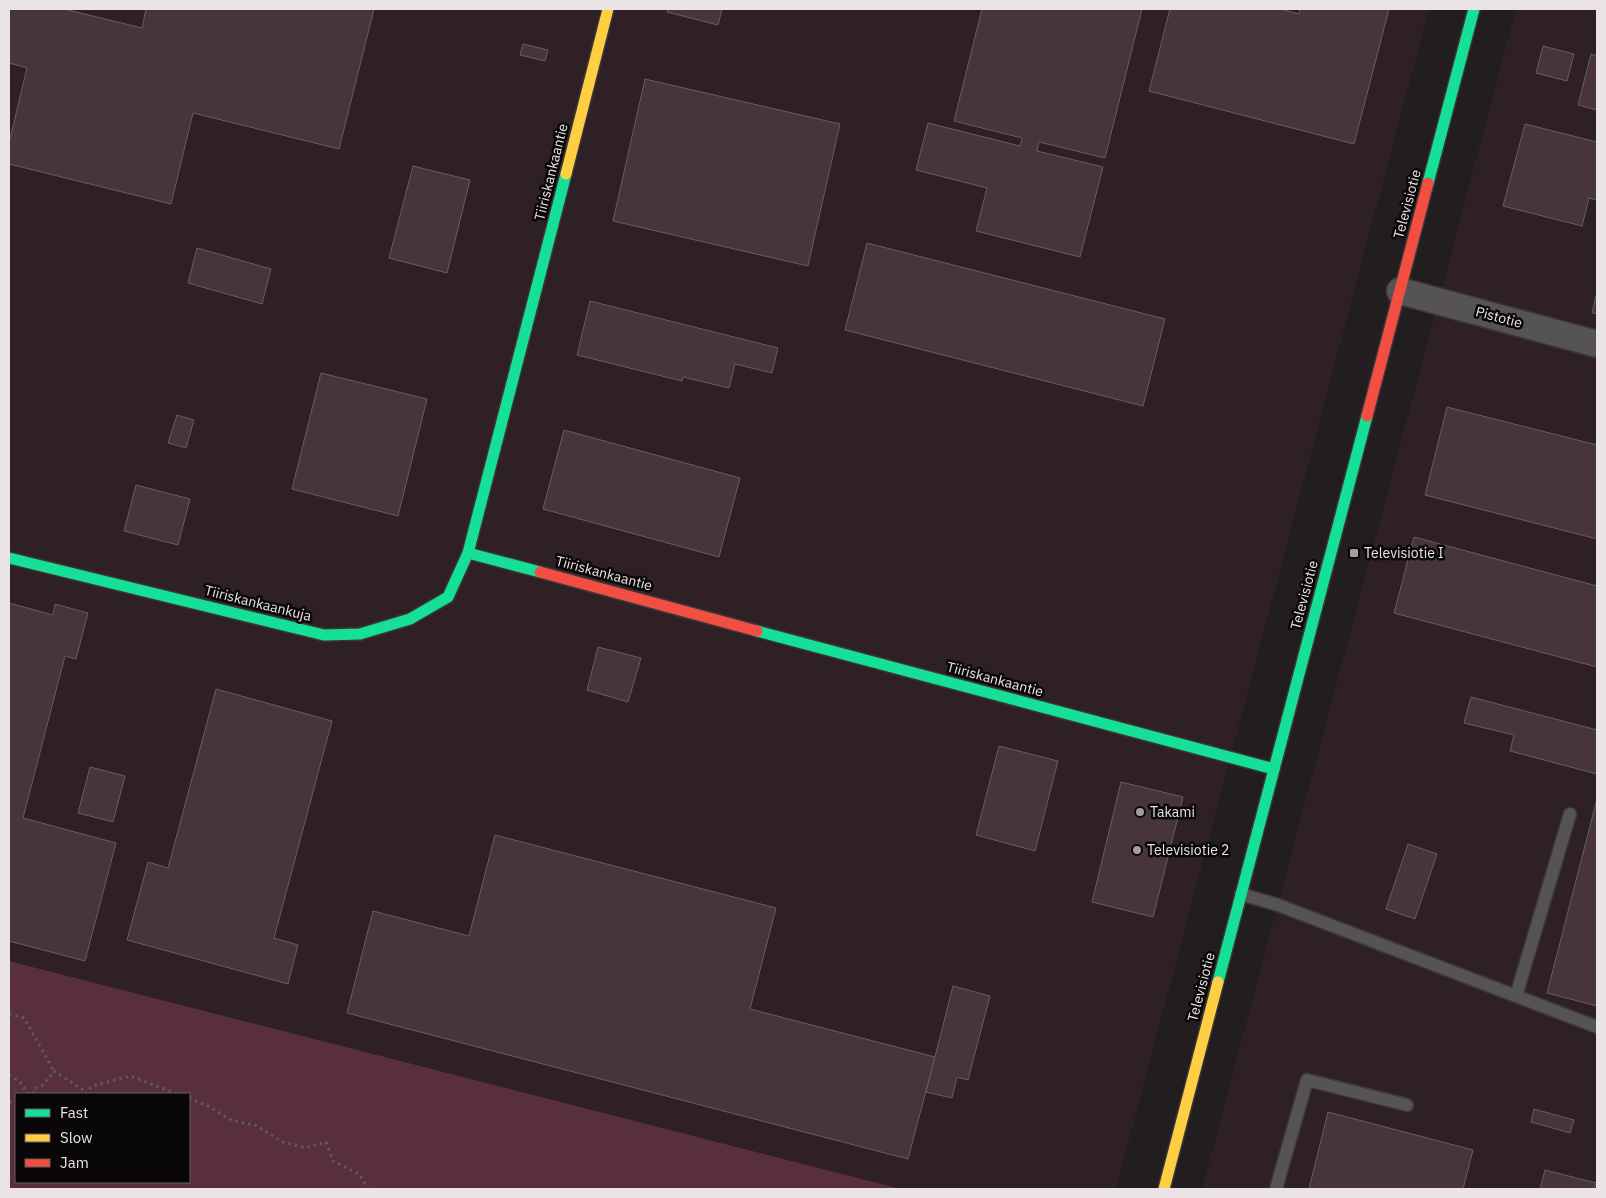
<svg xmlns="http://www.w3.org/2000/svg" width="1606" height="1198" font-family="'IBM Plex Sans',sans-serif">
  <style>
    .built { fill: #2e2025 }
    .green { fill: #592f3f; fill-rule: evenodd }
    .building { fill: #47343c; stroke: #646062 }
    .lines { fill: none; stroke-linecap: round; stroke-linejoin: round }
    .lane-casing { stroke: #3b3739; stroke-width: 15 }
    .street-casing { stroke: #3b3739; stroke-width: 29 }
    .fast-casing { stroke: #3b3739; stroke-width: 14 }
    .slow-casing { stroke: #3b3739; stroke-width: 14 }
    .jam-casing { stroke: #3b3739; stroke-width: 14 }
    .path { stroke: #5e5a5b; stroke-width: 3; stroke-dasharray: 2.5 4; stroke-linecap: butt }
    .lane { stroke: #565354; stroke-width: 12 }
    .street { stroke: #565354; stroke-width: 26 }
    .fast { stroke: #16e098; stroke-width: 11 }
    .slow { stroke: #ffcf43; stroke-width: 11 }
    .jam { stroke: #f24e42; stroke-width: 11 }
    .poi-dot { fill: #a49ea0; stroke: #0a0708; stroke-width: 2 }
    .labels { text-anchor: middle; dominant-baseline: central; stroke-width: 5; stroke-linejoin: round; paint-order: stroke }
    .street-label { font-size: 14px; fill: #eae4e6; stroke: #0a0708 }
    .poi-label { font-size: 14px; fill: #eae4e6; stroke: #0a0708; text-anchor: start }
  </style>
  <rect width="100%" height="100%" fill="#221d1f"/>
  <g class="built">
    <polygon points="9,9 1429,9 1116,1189 901,1189 9,961"/>
    <polygon points="1516,9 1597,9 1597,1189 1202,1189"/>
  </g>
  <path class="green" d="M 9,961 L 901,1189 L 9,1189 ZM 16,1094 L 189,1094 L 189,1182 L 16,1182 Z"/>
  <g class="building">
    <polygon points="9,9 64,9 142,28 146,9 374,9 339,149 193,113 171,204 9,164 9,143 27,68 9,63"/>
    <polygon points="668,9 722,9 718,25 667,12"/>
    <polygon points="982,9 1142,9 1105,158 1039,142 1037,151 1103,167 1080,257 976,231 987,188 916,170 928,123 1020,146 1022,138 954,121"/>
    <polygon points="1170,9 1280,9 1299,14 1300,9 1389,9 1354,144 1149,91"/>
    <polygon points="523,44 548,50 545,61 520,55"/>
    <polygon points="1543,46 1574,54 1567,81 1536,73"/>
    <polygon points="1591,54 1597,56 1597,110 1578,105"/>
    <polygon points="645,79 840,124 808,266 613,221"/>
    <polygon points="1525,124 1597,142 1597,200 1589,198 1582,226 1503,206"/>
    <polygon points="413,166 470,180 447,273 389,258"/>
    <polygon points="867,243 1165,319 1143,406 845,330"/>
    <polygon points="197,248 271,269 262,304 188,283"/>
    <polygon points="1597,292 1597,314 1592,313"/>
    <polygon points="590,301 778,348 772,373 735,364 729,388 683,377 682,381 577,355"/>
    <polygon points="321,373 427,399 398,516 292,489"/>
    <polygon points="1447,407 1597,445 1597,539 1425,495"/>
    <polygon points="177,415 194,420 186,448 168,443"/>
    <polygon points="564,430 740,478 719,557 543,509"/>
    <polygon points="136,485 190,499 178,545 124,531"/>
    <polygon points="1414,537 1597,586 1597,667 1394,613"/>
    <polygon points="9,603 53,615 55,604 88,613 76,659 65,656 23,818 116,843 85,961 9,941"/>
    <polygon points="598,647 641,658 628,702 587,690"/>
    <polygon points="216,689 332,721 274,938 298,945 288,984 127,940 148,862 168,868"/>
    <polygon points="1471,697 1597,730 1597,774 1510,751 1514,735 1464,723"/>
    <polygon points="999,746 1058,761 1035,851 976,835"/>
    <polygon points="90,767 125,776 113,822 78,813"/>
    <polygon points="1121,782 1183,797 1153,917 1092,902"/>
    <polygon points="1597,799 1597,1006 1547,993"/>
    <polygon points="495,835 776,908 750,1009 935,1057 908,1159 347,1013 373,911 469,936"/>
    <polygon points="1408,844 1437,854 1415,919 1386,909"/>
    <polygon points="953,986 990,996 968,1080 957,1077 952,1098 926,1092"/>
    <polygon points="1534,1109 1574,1120 1570,1133 1531,1122"/>
    <polygon points="1328,1112 1473,1150 1463,1189 1309,1189"/>
    <polygon points="1545,1170 1596,1183 1594,1189 1540,1189"/>
  </g>
  <g class="lines">
    <defs>
      <g id="lane">
        <polyline points="1241,894 1278,905 1597,1027"/>
        <polyline points="1516,996 1570,814"/>
        <polyline points="1276,1189 1307,1080 1407,1105"/>
      </g>
      <polyline id="street" points="1400,291 1597,344"/>
      <g id="fast">
        <polyline points="1428,183 1474,9"/>
        <polyline points="9,558 324,635 360,634 410,619 448,597 468,553"/>
        <polyline points="540,572 468,553 566,174"/>
        <polyline points="757,631 1274,769"/>
        <polyline points="1218,982 1367,416"/>
      </g>
      <g id="slow">
        <polyline points="566,174 608,9"/>
        <polyline points="1164,1189 1218,982"/>
      </g>
      <g id="jam">
        <polyline points="1367,416 1428,183"/>
        <polyline points="540,572 757,631"/>
      </g>
    </defs>
    <use href="#lane" class="lane-casing"/>
    <use href="#street" class="street-casing"/>
    <use href="#fast" class="fast-casing"/>
    <use href="#slow" class="slow-casing"/>
    <use href="#jam" class="jam-casing"/>
    <g class="path">
      <polyline points="9,1014 24,1018 54,1071"/>
      <polyline points="9,1075 19,1081 29,1094"/>
      <polyline points="33,1094 34,1089 43,1085 54,1071 85,1091"/>
      <polyline points="85,1094 92,1086 130,1076 178,1094"/>
      <polyline points="189,1098 208,1106 233,1121 255,1125 283,1142 306,1148 326,1142 333,1161 359,1174 368,1189"/>
      <polyline points="9,1102 16,1100"/>
    </g>
    <use href="#lane" class="lane"/>
    <use href="#street" class="street"/>
    <use href="#fast" class="fast"/>
    <use href="#slow" class="slow"/>
    <use href="#jam" class="jam"/>
  </g>
  <g class="poi-dot">
    <rect x="1349" y="548" width="10" height="10" rx="2.5"/>
    <circle cx="1140" cy="812" r="5"/>
    <circle cx="1137" cy="850" r="5"/>
  </g>
  <g class="labels">
    <g class="street-label">
      <text transform="translate(551 172) rotate(-76)">Tiiriskankaantie</text>
      <text transform="translate(1407 204) rotate(-75)">Televisiotie</text>
      <text transform="translate(1499 317) rotate(15)">Pistotie</text>
      <text transform="translate(604 573) rotate(15)">Tiiriskankaantie</text>
      <text transform="translate(1304 595) rotate(-75)">Televisiotie</text>
      <text transform="translate(258 603) rotate(14)">Tiiriskankaankuja</text>
      <text transform="translate(995 679) rotate(15)">Tiiriskankaantie</text>
      <text transform="translate(1201 987) rotate(-75)">Televisiotie</text>
    </g>
    <g class="poi-label">
      <text x="1364" y="553">Televisiotie I</text>
      <text x="1150" y="812">Takami</text>
      <text x="1147" y="850">Televisiotie 2</text>
    </g>
  </g>
  <rect width="1606" height="1198" fill="none" stroke="#eae4e6" stroke-width="20"/>
  <rect x="15" y="1093" width="175" height="90" fill="#0a0708" stroke="#645f61"/>
  <rect x="25" y="1109" width="25" height="8" fill="#16e098" stroke="#645f61"/>
  <text x="60" y="1118" font-size="15" fill="#eae4e6">Fast</text>
  <rect x="25" y="1134" width="25" height="8" fill="#ffcf43" stroke="#645f61"/>
  <text x="60" y="1143" font-size="15" fill="#eae4e6">Slow</text>
  <rect x="25" y="1159" width="25" height="8" fill="#f24e42" stroke="#645f61"/>
  <text x="60" y="1168" font-size="15" fill="#eae4e6">Jam</text>
</svg>
